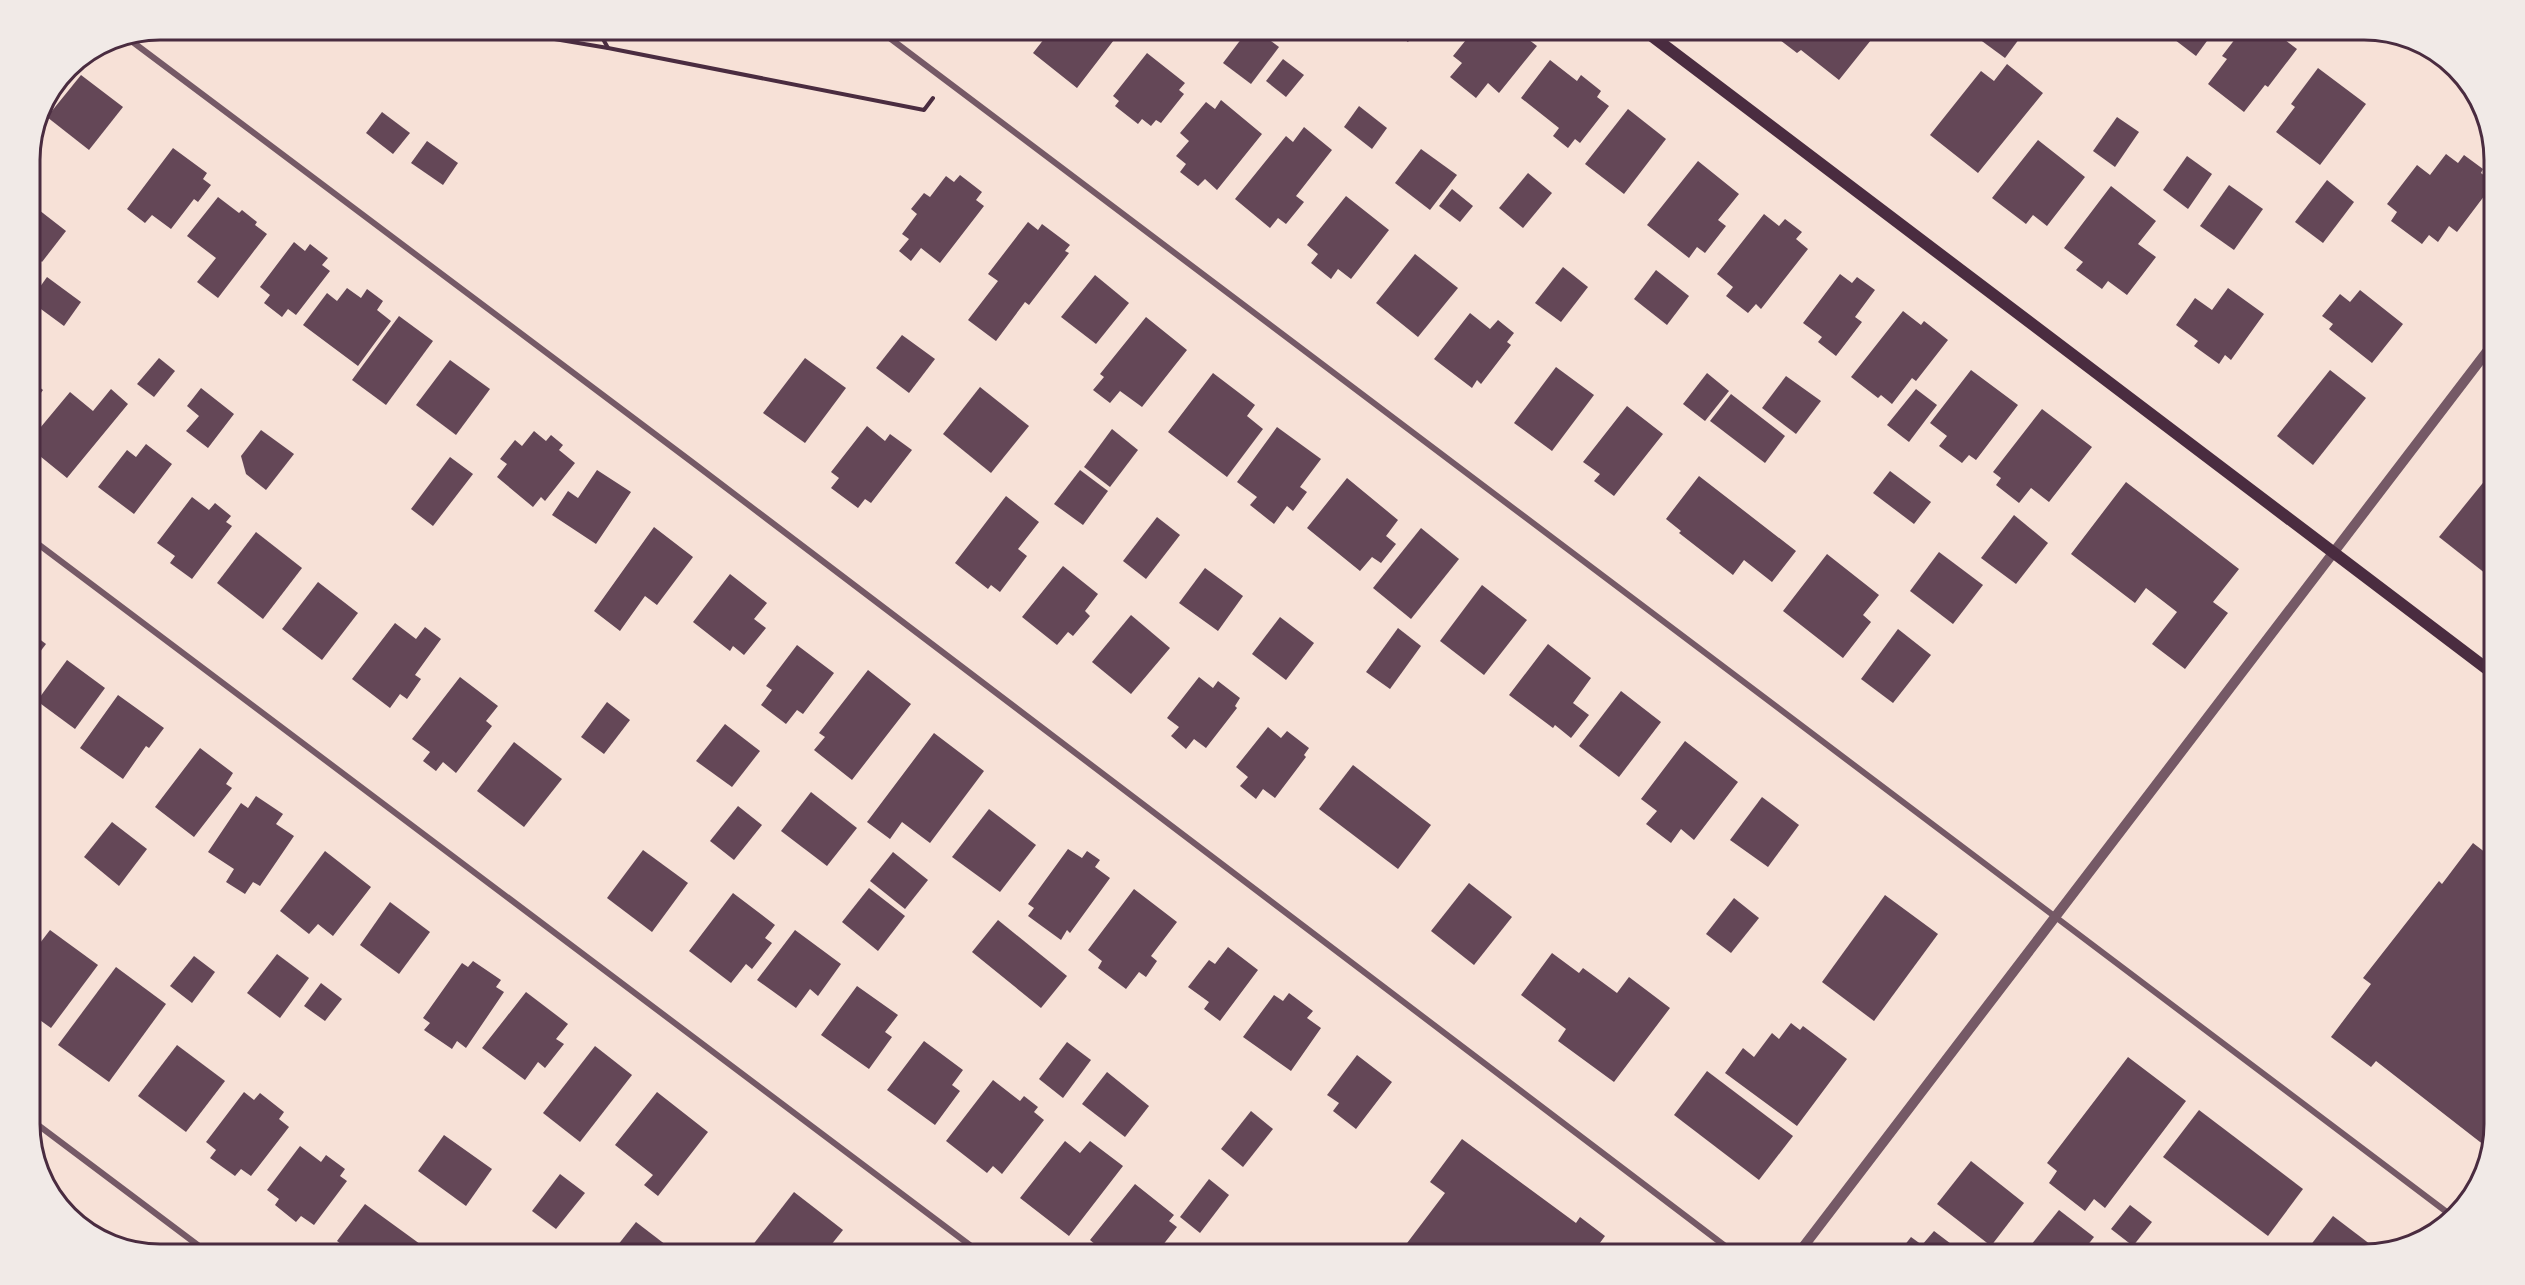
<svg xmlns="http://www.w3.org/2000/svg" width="2525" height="1285" font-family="Figtree,sans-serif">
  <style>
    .building { fill: #644757 }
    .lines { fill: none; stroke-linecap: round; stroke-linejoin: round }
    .path { stroke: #4a2c40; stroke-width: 4 }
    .minor { stroke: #755966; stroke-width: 6 }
    .tertiary { stroke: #755966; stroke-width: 10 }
    .secondary { stroke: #4a2c40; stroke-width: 12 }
    .rim { fill: none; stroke: #4a2c40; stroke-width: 3 }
  </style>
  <rect width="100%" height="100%" fill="#f7e1d7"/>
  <g class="building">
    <polygon points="1043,30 1109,30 1117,36 1077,88 1033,53 1048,34"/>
    <polygon points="1248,30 1256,30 1279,47 1251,84 1223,63"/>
    <polygon points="1392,30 1425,30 1417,39 1413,35 1408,42"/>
    <polygon points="1474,30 1521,30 1519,32 1537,46 1499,93 1488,83 1476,98 1450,77 1462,63 1453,56"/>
    <polygon points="1767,30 1879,30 1839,80 1801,50 1797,53"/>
    <polygon points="1979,30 2023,30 2025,31 2005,58 1975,36"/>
    <polygon points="2162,30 2215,30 2196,56"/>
    <polygon points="2242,30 2272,30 2297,49 2268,87 2265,85 2244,112 2208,84 2227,59 2222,56"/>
    <polygon points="1147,53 1185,83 1179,90 1184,94 1161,123 1156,120 1151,126 1142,119 1138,124 1115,106 1119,101 1113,96"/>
    <polygon points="1283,59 1304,75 1286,97 1266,81"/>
    <polygon points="1550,60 1577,81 1581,75 1601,91 1597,97 1609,106 1580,143 1575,139 1568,148 1553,136 1559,128 1521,98"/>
    <polygon points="2007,64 2043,93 1978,173 1930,135 1981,71 1994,81"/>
    <polygon points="2318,68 2366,104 2320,165 2276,132 2295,107 2291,104"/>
    <polygon points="81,75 123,107 89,150 47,117"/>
    <polygon points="1221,100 1262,134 1217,190 1205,179 1198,186 1180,172 1186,164 1176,156 1189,141 1180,133 1206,102 1215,109"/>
    <polygon points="1359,106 1387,128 1372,149 1344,127"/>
    <polygon points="1628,109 1666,139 1624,194 1585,164"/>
    <polygon points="382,112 410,133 393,154 366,133"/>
    <polygon points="2117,117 2139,132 2115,167 2093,151"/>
    <polygon points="1304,127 1332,150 1296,196 1304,202 1286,224 1278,218 1270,228 1235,199 1286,136 1293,142"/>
    <polygon points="2038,140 2085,177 2047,226 2033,215 2026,224 1992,198"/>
    <polygon points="427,141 458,163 443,185 411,163"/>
    <polygon points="173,148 207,173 203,179 211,185 198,202 194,199 171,229 152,215 145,223 127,209"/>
    <polygon points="1421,149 1457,175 1430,210 1395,183"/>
    <polygon points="2446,154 2458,163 2464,155 2483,169 2481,173 2494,183 2457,232 2449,226 2438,242 2429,235 2422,244 2391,221 2397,212 2387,204 2417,165 2430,175"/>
    <polygon points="2187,156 2212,174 2188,209 2163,190"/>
    <polygon points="1698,161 1739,194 1718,220 1726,226 1705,253 1697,247 1689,258 1647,225"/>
    <polygon points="1528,173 1552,193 1523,228 1499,208"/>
    <polygon points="960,175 982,192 976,200 984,206 940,263 921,248 911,261 899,251 909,239 902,234 917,214 911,209 924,193 930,197 946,176 954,182"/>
    <polygon points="2327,180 2354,202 2323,243 2295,222"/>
    <polygon points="2229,185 2263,209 2234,250 2200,226"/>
    <polygon points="2111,186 2156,221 2138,244 2156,257 2127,295 2108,281 2102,289 2076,270 2083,262 2064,248"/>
    <polygon points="1452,189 1473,206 1460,222 1439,206"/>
    <polygon points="1346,196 1389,230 1351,279 1338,269 1331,279 1311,263 1318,254 1307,245"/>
    <polygon points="218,197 239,213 242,210 257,222 255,225 267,234 218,298 197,282 216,258 187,236"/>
    <polygon points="30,203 66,231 42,262 30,252"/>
    <polygon points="1764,214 1779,226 1785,219 1802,232 1796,239 1808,249 1761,309 1756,304 1748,313 1726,296 1733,287 1717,274"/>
    <polygon points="1028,222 1038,230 1042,224 1070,245 1065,251 1069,253 1029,305 1025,302 996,341 968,320 998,281 988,274"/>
    <polygon points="294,242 305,251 310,244 328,258 322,265 330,271 296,315 288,309 282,317 264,303 270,295 260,287"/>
    <polygon points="1415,254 1458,288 1418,337 1376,303"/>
    <polygon points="1563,267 1588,287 1561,322 1535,303"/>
    <polygon points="1656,270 1689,296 1667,325 1634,299"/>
    <polygon points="1840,274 1852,283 1857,277 1875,290 1855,317 1862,322 1836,356 1818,342 1822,337 1803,323"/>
    <polygon points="1095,275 1129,303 1096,344 1061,317"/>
    <polygon points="47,277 81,302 64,326 30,301"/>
    <polygon points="347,288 361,298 367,289 383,301 377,310 391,321 358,366 303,325 327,293 337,301"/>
    <polygon points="2228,288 2264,314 2231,360 2225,355 2219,364 2194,346 2198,341 2176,325 2195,298 2212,310"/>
    <polygon points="2360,290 2403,324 2372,363 2329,329 2333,324 2322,316 2340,294 2350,302"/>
    <polygon points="1903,311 1921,325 1924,321 1948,340 1916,381 1912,378 1892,404 1881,395 1878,398 1851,377"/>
    <polygon points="1470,313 1490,329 1498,320 1514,333 1507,342 1511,345 1481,384 1477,380 1472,388 1434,359"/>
    <polygon points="399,316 433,341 386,405 352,380"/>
    <polygon points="1146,317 1187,350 1142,407 1120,391 1110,403 1093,390 1104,377 1100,374"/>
    <polygon points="902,335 935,359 909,393 876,368"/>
    <polygon points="159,358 175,371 154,397 137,384"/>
    <polygon points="805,358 846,388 805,443 763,413"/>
    <polygon points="450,360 490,389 456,435 416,405"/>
    <polygon points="1556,367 1594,395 1552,451 1514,423"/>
    <polygon points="1971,370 2018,405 1976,460 1969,455 1962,463 1939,446 1947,436 1930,423"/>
    <polygon points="2330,370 2366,398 2313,465 2277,436"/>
    <polygon points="1213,373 1255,405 1247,416 1263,429 1227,477 1168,432"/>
    <polygon points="1707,373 1729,391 1705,421 1683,404"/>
    <polygon points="1786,376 1821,401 1796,434 1762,408"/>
    <polygon points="30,380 43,390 30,408"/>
    <polygon points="980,387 1029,426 991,473 943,434"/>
    <polygon points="201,388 234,414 208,448 186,431 199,416 187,406"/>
    <polygon points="111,389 128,404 67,478 30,448 30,440 70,392 93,411"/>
    <polygon points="1916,389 1937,405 1909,442 1887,425"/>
    <polygon points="1731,394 1785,436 1765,463 1710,421"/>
    <polygon points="1627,406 1663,434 1614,496 1594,481 1600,474 1583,462"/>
    <polygon points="2042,409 2092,447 2049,502 2031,488 2019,503 1996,485 2001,478 1993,472"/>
    <polygon points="867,426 885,441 890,434 912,450 871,503 865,499 858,508 831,488 839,478 831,472"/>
    <polygon points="1277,427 1321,459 1300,487 1307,492 1293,511 1287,506 1274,524 1250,505 1257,497 1237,482"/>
    <polygon points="1112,429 1138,450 1110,487 1084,467"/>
    <polygon points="261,430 294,454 266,490 246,474 241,456"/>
    <polygon points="534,431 546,441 551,435 563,445 559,450 575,463 545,501 541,497 533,507 497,477 507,464 500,459 515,440 522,446"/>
    <polygon points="146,444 172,464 134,514 98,487 127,450 136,457"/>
    <polygon points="450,457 473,474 433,526 411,509"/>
    <polygon points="2495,468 2495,581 2439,537"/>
    <polygon points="597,470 631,492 596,544 552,515 568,491 578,498"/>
    <polygon points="1080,470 1108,491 1083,525 1054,504"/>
    <polygon points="1890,471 1931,502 1914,524 1873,493"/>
    <polygon points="1699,476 1796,551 1772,582 1744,560 1733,575 1679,533 1681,531 1666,519"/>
    <polygon points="1347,478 1398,520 1386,536 1396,544 1381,563 1372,557 1360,571 1307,528"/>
    <polygon points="2126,482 2239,569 2213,602 2228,613 2185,669 2152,644 2177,612 2146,588 2135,603 2071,554"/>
    <polygon points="1006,496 1039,522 1018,549 1027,556 1000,592 991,585 988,589 955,563"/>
    <polygon points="192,497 209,510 215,503 231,516 226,522 232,526 192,579 170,563 175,556 157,543"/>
    <polygon points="2014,515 2048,543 2016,584 1981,558"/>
    <polygon points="1157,517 1180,535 1146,579 1123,561"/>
    <polygon points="654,527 693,557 657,605 645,596 620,631 594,611"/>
    <polygon points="1421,528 1459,559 1411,619 1373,588"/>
    <polygon points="256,532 302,568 263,619 217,583"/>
    <polygon points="1939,552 1983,585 1953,624 1910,591"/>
    <polygon points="1827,554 1879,595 1863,615 1871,622 1843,658 1783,611"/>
    <polygon points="1063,566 1098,594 1085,611 1090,616 1073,636 1068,632 1057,645 1022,617"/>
    <polygon points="1205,568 1243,596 1218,631 1179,603"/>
    <polygon points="730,574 767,603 754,619 766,628 744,655 733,646 730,651 693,622"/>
    <polygon points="318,582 358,613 322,660 282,629"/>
    <polygon points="1482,585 1527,620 1484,675 1440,641"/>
    <polygon points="1131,615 1170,648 1131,694 1092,662"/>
    <polygon points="1280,617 1314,643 1286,680 1252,654"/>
    <polygon points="395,623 416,639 425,627 441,639 415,675 421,679 407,699 400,694 390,708 352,679"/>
    <polygon points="1398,628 1421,646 1390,689 1366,672"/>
    <polygon points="1898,629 1931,655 1893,703 1861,679"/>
    <polygon points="30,632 46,644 30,665"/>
    <polygon points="1548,644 1591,678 1573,703 1589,715 1571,738 1555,725 1553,728 1509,695"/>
    <polygon points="797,645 834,673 803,714 797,710 786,724 761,705 772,690 766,686"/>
    <polygon points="67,660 105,688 75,729 37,701"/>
    <polygon points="868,670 911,704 852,780 814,750 825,737 819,733"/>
    <polygon points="460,677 498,706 486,721 492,726 456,773 443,762 436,771 423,761 430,752 412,739"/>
    <polygon points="1199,677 1213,688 1218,681 1240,698 1235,706 1237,708 1206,748 1194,739 1186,749 1171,736 1179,727 1167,718"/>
    <polygon points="1621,691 1661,722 1619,777 1579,746"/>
    <polygon points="118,695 164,728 149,748 146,746 123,779 80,748"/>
    <polygon points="607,702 630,720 604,754 581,737"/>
    <polygon points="725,724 760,751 732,787 696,761"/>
    <polygon points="1268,727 1281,738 1287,731 1309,748 1304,755 1306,757 1275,798 1263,789 1256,799 1240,786 1248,777 1236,767"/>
    <polygon points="934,733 984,771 930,843 902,822 890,839 867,822"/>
    <polygon points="1685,741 1738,782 1694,840 1681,829 1671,843 1646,824 1657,811 1641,799"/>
    <polygon points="514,742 562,779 524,827 477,791"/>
    <polygon points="200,748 233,773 226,784 232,788 194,837 155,807"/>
    <polygon points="1353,765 1431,825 1398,869 1319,809"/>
    <polygon points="811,792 857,828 827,866 781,831"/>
    <polygon points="256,796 283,814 276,824 294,836 260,886 253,882 245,894 226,882 234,869 208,852 241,803 248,808"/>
    <polygon points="1762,797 1799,825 1768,867 1730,840"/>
    <polygon points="738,806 762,825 734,860 710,841"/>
    <polygon points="989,809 1036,845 1000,892 952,857"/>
    <polygon points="112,822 147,849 119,886 84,857"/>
    <polygon points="2473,843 2495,860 2495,1124 2489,1149 2376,1061 2371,1067 2331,1037 2371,984 2363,978 2439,881 2442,884"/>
    <polygon points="1068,849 1082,858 1087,851 1100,860 1095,867 1110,878 1070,933 1067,930 1061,940 1028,916 1034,908 1028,904"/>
    <polygon points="643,850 688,883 652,932 607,898"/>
    <polygon points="325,851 371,887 333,936 318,924 309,934 280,911"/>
    <polygon points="893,852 928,880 905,909 870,881"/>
    <polygon points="1469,883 1512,917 1474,965 1431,931"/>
    <polygon points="869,888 905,916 878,951 842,922"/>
    <polygon points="1134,889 1177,922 1151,956 1157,961 1146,977 1139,972 1126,989 1098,968 1102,961 1088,950"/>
    <polygon points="733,893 775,925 765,938 772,943 752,969 746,964 731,983 689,951"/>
    <polygon points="1885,895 1938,934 1874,1021 1822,982"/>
    <polygon points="1734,898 1759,918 1731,953 1706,934"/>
    <polygon points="390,902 430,932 399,974 360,945"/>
    <polygon points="998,920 1067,976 1041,1008 972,952"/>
    <polygon points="50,930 98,965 51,1028 30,1013 30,956"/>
    <polygon points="795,930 841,964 818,996 810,989 796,1008 757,980"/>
    <polygon points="1228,947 1258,970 1220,1021 1204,1009 1209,1002 1188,987 1209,960 1215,964"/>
    <polygon points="1552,953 1579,973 1583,968 1617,993 1629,977 1670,1008 1614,1082 1558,1041 1566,1029 1521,995"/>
    <polygon points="277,954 309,978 280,1018 247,993"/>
    <polygon points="194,956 215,972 192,1003 170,986"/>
    <polygon points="473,961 501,980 496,987 504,992 466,1048 457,1041 452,1049 424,1030 430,1023 423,1018 462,963 468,967"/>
    <polygon points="116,967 166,1004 109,1082 58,1045"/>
    <polygon points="321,983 342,999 325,1021 304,1006"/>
    <polygon points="857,986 898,1015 885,1032 892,1037 869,1069 821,1035"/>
    <polygon points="526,992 568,1024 556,1039 564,1044 545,1068 538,1062 525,1080 482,1048"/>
    <polygon points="1289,993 1313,1011 1307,1018 1321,1028 1291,1071 1243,1037 1274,995 1283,1001"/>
    <polygon points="1791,1023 1800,1030 1803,1026 1847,1059 1797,1126 1725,1073 1743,1048 1754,1057 1772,1033 1779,1039"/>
    <polygon points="924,1041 963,1070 952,1085 960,1091 935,1125 887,1090"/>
    <polygon points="1067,1042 1091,1060 1063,1098 1039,1079"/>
    <polygon points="177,1045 225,1081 186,1132 138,1096"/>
    <polygon points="595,1046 632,1075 580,1142 543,1113"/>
    <polygon points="1357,1055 1392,1082 1356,1129 1333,1111 1339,1103 1327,1095"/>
    <polygon points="2128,1057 2186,1101 2105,1208 2094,1199 2085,1211 2049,1183 2057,1171 2047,1163"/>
    <polygon points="1707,1071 1793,1136 1759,1180 1674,1115"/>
    <polygon points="1107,1072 1149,1106 1125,1137 1082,1104"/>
    <polygon points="993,1080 1020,1101 1024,1096 1038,1107 1034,1112 1044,1120 1002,1174 993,1166 987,1173 946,1141"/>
    <polygon points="244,1092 254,1100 260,1093 284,1112 279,1119 289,1127 251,1176 241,1169 235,1176 210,1158 216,1150 206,1142"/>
    <polygon points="657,1092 708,1132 658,1196 644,1185 653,1175 615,1145"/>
    <polygon points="2199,1110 2303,1189 2268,1236 2163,1157"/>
    <polygon points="1251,1111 1273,1129 1243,1167 1221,1149"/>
    <polygon points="444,1135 492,1169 466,1206 418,1171"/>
    <polygon points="1462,1139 1576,1223 1580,1217 1605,1236 1591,1255 1398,1255 1445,1193 1430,1182"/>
    <polygon points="1065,1141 1080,1153 1090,1141 1123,1166 1069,1236 1020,1198"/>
    <polygon points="300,1146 321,1162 326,1155 345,1169 340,1176 347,1181 314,1225 301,1216 296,1222 275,1205 279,1199 267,1190"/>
    <polygon points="1971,1161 2024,1203 1991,1246 1937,1204"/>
    <polygon points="560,1174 585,1193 556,1229 532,1211"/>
    <polygon points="1209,1179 1229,1195 1200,1233 1180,1217"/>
    <polygon points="1135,1184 1174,1215 1169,1221 1177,1227 1155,1255 1144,1253 1142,1255 1097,1255 1102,1250 1090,1240"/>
    <polygon points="794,1192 843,1230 823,1255 745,1255"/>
    <polygon points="365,1204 420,1244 412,1255 355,1255 337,1241"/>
    <polygon points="2130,1205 2152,1222 2133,1246 2111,1229"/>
    <polygon points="2059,1210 2094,1237 2080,1255 2023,1255"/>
    <polygon points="2333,1216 2379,1251 2364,1255 2303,1255"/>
    <polygon points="636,1222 679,1255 610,1255"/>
    <polygon points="1934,1231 1959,1250 1955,1255 1897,1255 1911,1237 1922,1245"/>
    <polygon points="1326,1243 1342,1255 1317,1255"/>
  </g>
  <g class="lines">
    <g class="path">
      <polyline points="500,30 608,48 924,110 933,98"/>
      <polyline points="598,30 608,48"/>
    </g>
    <g class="minor">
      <polyline points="879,30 2452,1216"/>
      <polyline points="126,37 692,462 1737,1255"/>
      <polyline points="30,538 983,1255"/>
      <polyline points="30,1119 211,1255"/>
    </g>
    <polyline class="tertiary" points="1797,1255 2495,341"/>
    <polyline class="secondary" points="1644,30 2495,675"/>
  </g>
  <path d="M0 0H2525V1285H0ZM160 40H2364A120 120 0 0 1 2484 160V1124A120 120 0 0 1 2364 1244H160A120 120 0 0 1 40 1124V160A120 120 0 0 1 160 40Z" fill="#f1eae7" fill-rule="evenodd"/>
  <path class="rim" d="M160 40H2364A120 120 0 0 1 2484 160V1124A120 120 0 0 1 2364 1244H160A120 120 0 0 1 40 1124V160A120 120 0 0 1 160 40Z"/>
</svg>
